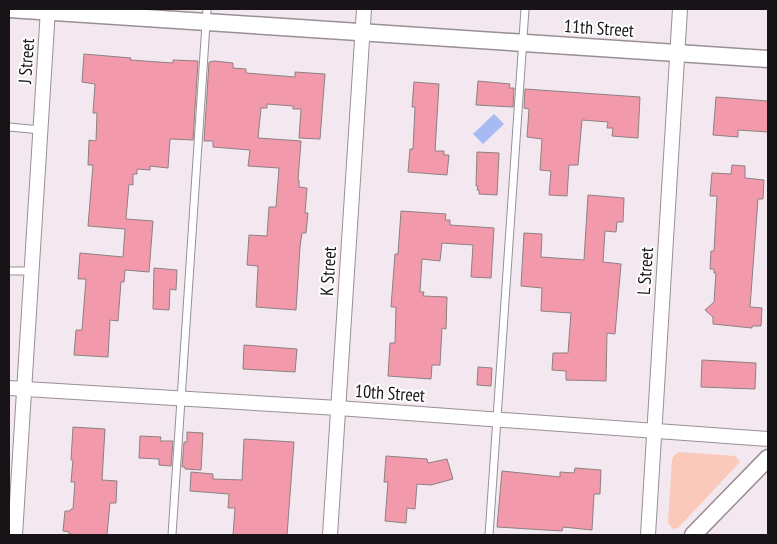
<svg xmlns="http://www.w3.org/2000/svg" width="777" height="544" font-family="'PT Sans Narrow',sans-serif">
  <style>
    .green { fill: #fbc9b9 }
    .water { fill: #a7baf4 }
    .building { fill: #f29aab; stroke: #8d8082 }
    .lines { fill: none; stroke-linecap: round; stroke-linejoin: round }
    .service-casing { stroke: #998f96; stroke-width: 9 }
    .minor-casing { stroke: #998f96; stroke-width: 16 }
    .tertiary-casing { stroke: #998f96; stroke-width: 19 }
    .service { stroke: #fff; stroke-width: 7 }
    .minor { stroke: #fff; stroke-width: 14 }
    .tertiary { stroke: #fff; stroke-width: 16 }
    .labels { text-anchor: middle; dominant-baseline: central; stroke-width: 4; stroke-linejoin: round; paint-order: stroke }
    .street-label { font-size: 18px; fill: #171316; stroke: #fff }
  </style>
  <rect width="100%" height="100%" fill="#f3e8f0"/>
  <polygon class="green" points="679,452 735,456 740,462 678,528 673,529 668,523 672,460 674,455"/>
  <polygon class="water" points="494,114 504,124 483,144 473,134"/>
  <g class="building">
    <polygon points="84,54 131,58 130,60 173,63 173,60 198,61 193,140 170,139 168,168 150,166 150,170 137,169 137,174 133,174 133,185 129,184 126,219 153,221 149,272 125,270 124,282 121,282 118,321 110,320 108,357 74,355 76,330 82,330 86,279 78,279 80,253 123,257 125,229 88,226 93,165 88,165 89,140 96,141 97,113 93,113 95,84 82,82"/>
    <polygon points="214,61 233,63 233,68 246,69 246,73 295,77 295,72 325,74 320,139 299,138 301,109 293,109 293,106 267,104 267,108 261,108 258,138 301,141 298,180 299,180 299,187 307,188 305,213 308,213 306,233 302,233 300,247 296,310 256,307 258,266 247,265 249,235 267,236 269,207 276,207 279,168 248,166 250,150 213,147 213,141 204,141 209,62"/>
    <polygon points="478,81 510,84 509,88 514,88 513,107 476,105"/>
    <polygon points="414,82 439,84 435,151 444,151 444,155 449,155 447,175 408,172 410,149 413,149 415,107 412,107"/>
    <polygon points="525,89 640,97 638,138 612,136 613,128 607,128 608,122 582,120 578,165 569,165 567,196 549,195 551,171 540,170 542,139 527,137 529,109 524,108"/>
    <polygon points="716,97 768,101 768,132 738,130 738,137 713,135"/>
    <polygon points="477,152 499,153 497,195 479,194 479,190 477,190 478,186 476,186"/>
    <polygon points="732,165 745,166 745,178 764,180 763,199 758,199 750,307 762,308 761,326 752,326 752,328 713,324 713,317 705,310 714,302 716,273 714,273 714,269 710,269 711,251 714,251 717,196 710,196 712,173 731,174"/>
    <polygon points="588,195 624,198 623,222 617,222 616,232 605,231 603,262 621,264 615,334 607,333 606,381 566,380 566,371 552,370 553,353 568,353 571,313 541,311 542,288 521,286 524,233 542,234 541,257 584,260"/>
    <polygon points="401,211 446,214 445,220 450,220 450,225 494,228 491,278 471,277 473,245 442,243 440,261 422,259 420,292 424,292 423,296 447,297 446,329 442,328 440,365 432,365 431,379 388,376 390,343 395,343 396,307 391,307 395,254 398,254"/>
    <polygon points="154,268 177,270 176,290 170,289 169,310 153,309"/>
    <polygon points="244,345 297,349 295,372 243,369"/>
    <polygon points="702,360 756,363 755,389 701,387"/>
    <polygon points="478,367 492,368 491,386 477,385"/>
    <polygon points="73,427 105,429 102,480 117,481 116,503 110,503 107,535 81,535 69,534 69,532 63,531 65,511 70,511 71,509 73,509 75,482 71,482 73,460 71,460"/>
    <polygon points="187,432 203,433 201,470 185,469 185,467 182,467 184,442 187,442"/>
    <polygon points="140,436 161,437 160,441 173,441 171,466 159,465 159,459 139,458"/>
    <polygon points="244,439 294,442 287,535 233,535 235,508 228,508 229,494 190,491 191,472 213,474 213,479 242,480"/>
    <polygon points="386,456 427,459 428,463 447,459 453,479 431,485 417,484 415,509 407,508 406,523 385,521 388,482 384,482"/>
    <polygon points="575,468 601,470 600,494 594,494 592,530 563,527 562,531 497,527 502,471 560,477 560,472 574,473"/>
  </g>
  <g class="lines">
    <defs>
      <g id="service">
        <polyline points="9,127 41,130"/>
        <polyline points="9,271 32,271"/>
        <polyline points="172,535 207,9"/>
        <polyline points="489,535 525,9"/>
      </g>
      <g id="minor">
        <polyline points="9,388 338,408 768,439"/>
        <polyline points="15,535 48,9"/>
        <polyline points="330,535 364,9"/>
        <polyline points="648,535 680,9"/>
      </g>
      <g id="tertiary">
        <polyline points="9,9 768,59"/>
        <polyline points="693,535 768,458"/>
      </g>
    </defs>
    <use href="#service" class="service-casing"/>
    <use href="#minor" class="minor-casing"/>
    <use href="#tertiary" class="tertiary-casing"/>
    <use href="#service" class="service"/>
    <use href="#minor" class="minor"/>
    <use href="#tertiary" class="tertiary"/>
  </g>
  <g class="labels">
    <g class="street-label">
      <text transform="translate(599 28) rotate(4)">11th Street</text>
      <text transform="translate(26 61) rotate(-86)">J Street</text>
      <text transform="translate(328 271) rotate(-86)">K Street</text>
      <text transform="translate(645 271) rotate(-86)">L Street</text>
      <text transform="translate(390 393) rotate(4)">10th Street</text>
    </g>
  </g>
  <rect width="777" height="544" fill="none" stroke="#171316" stroke-width="20"/>
</svg>
